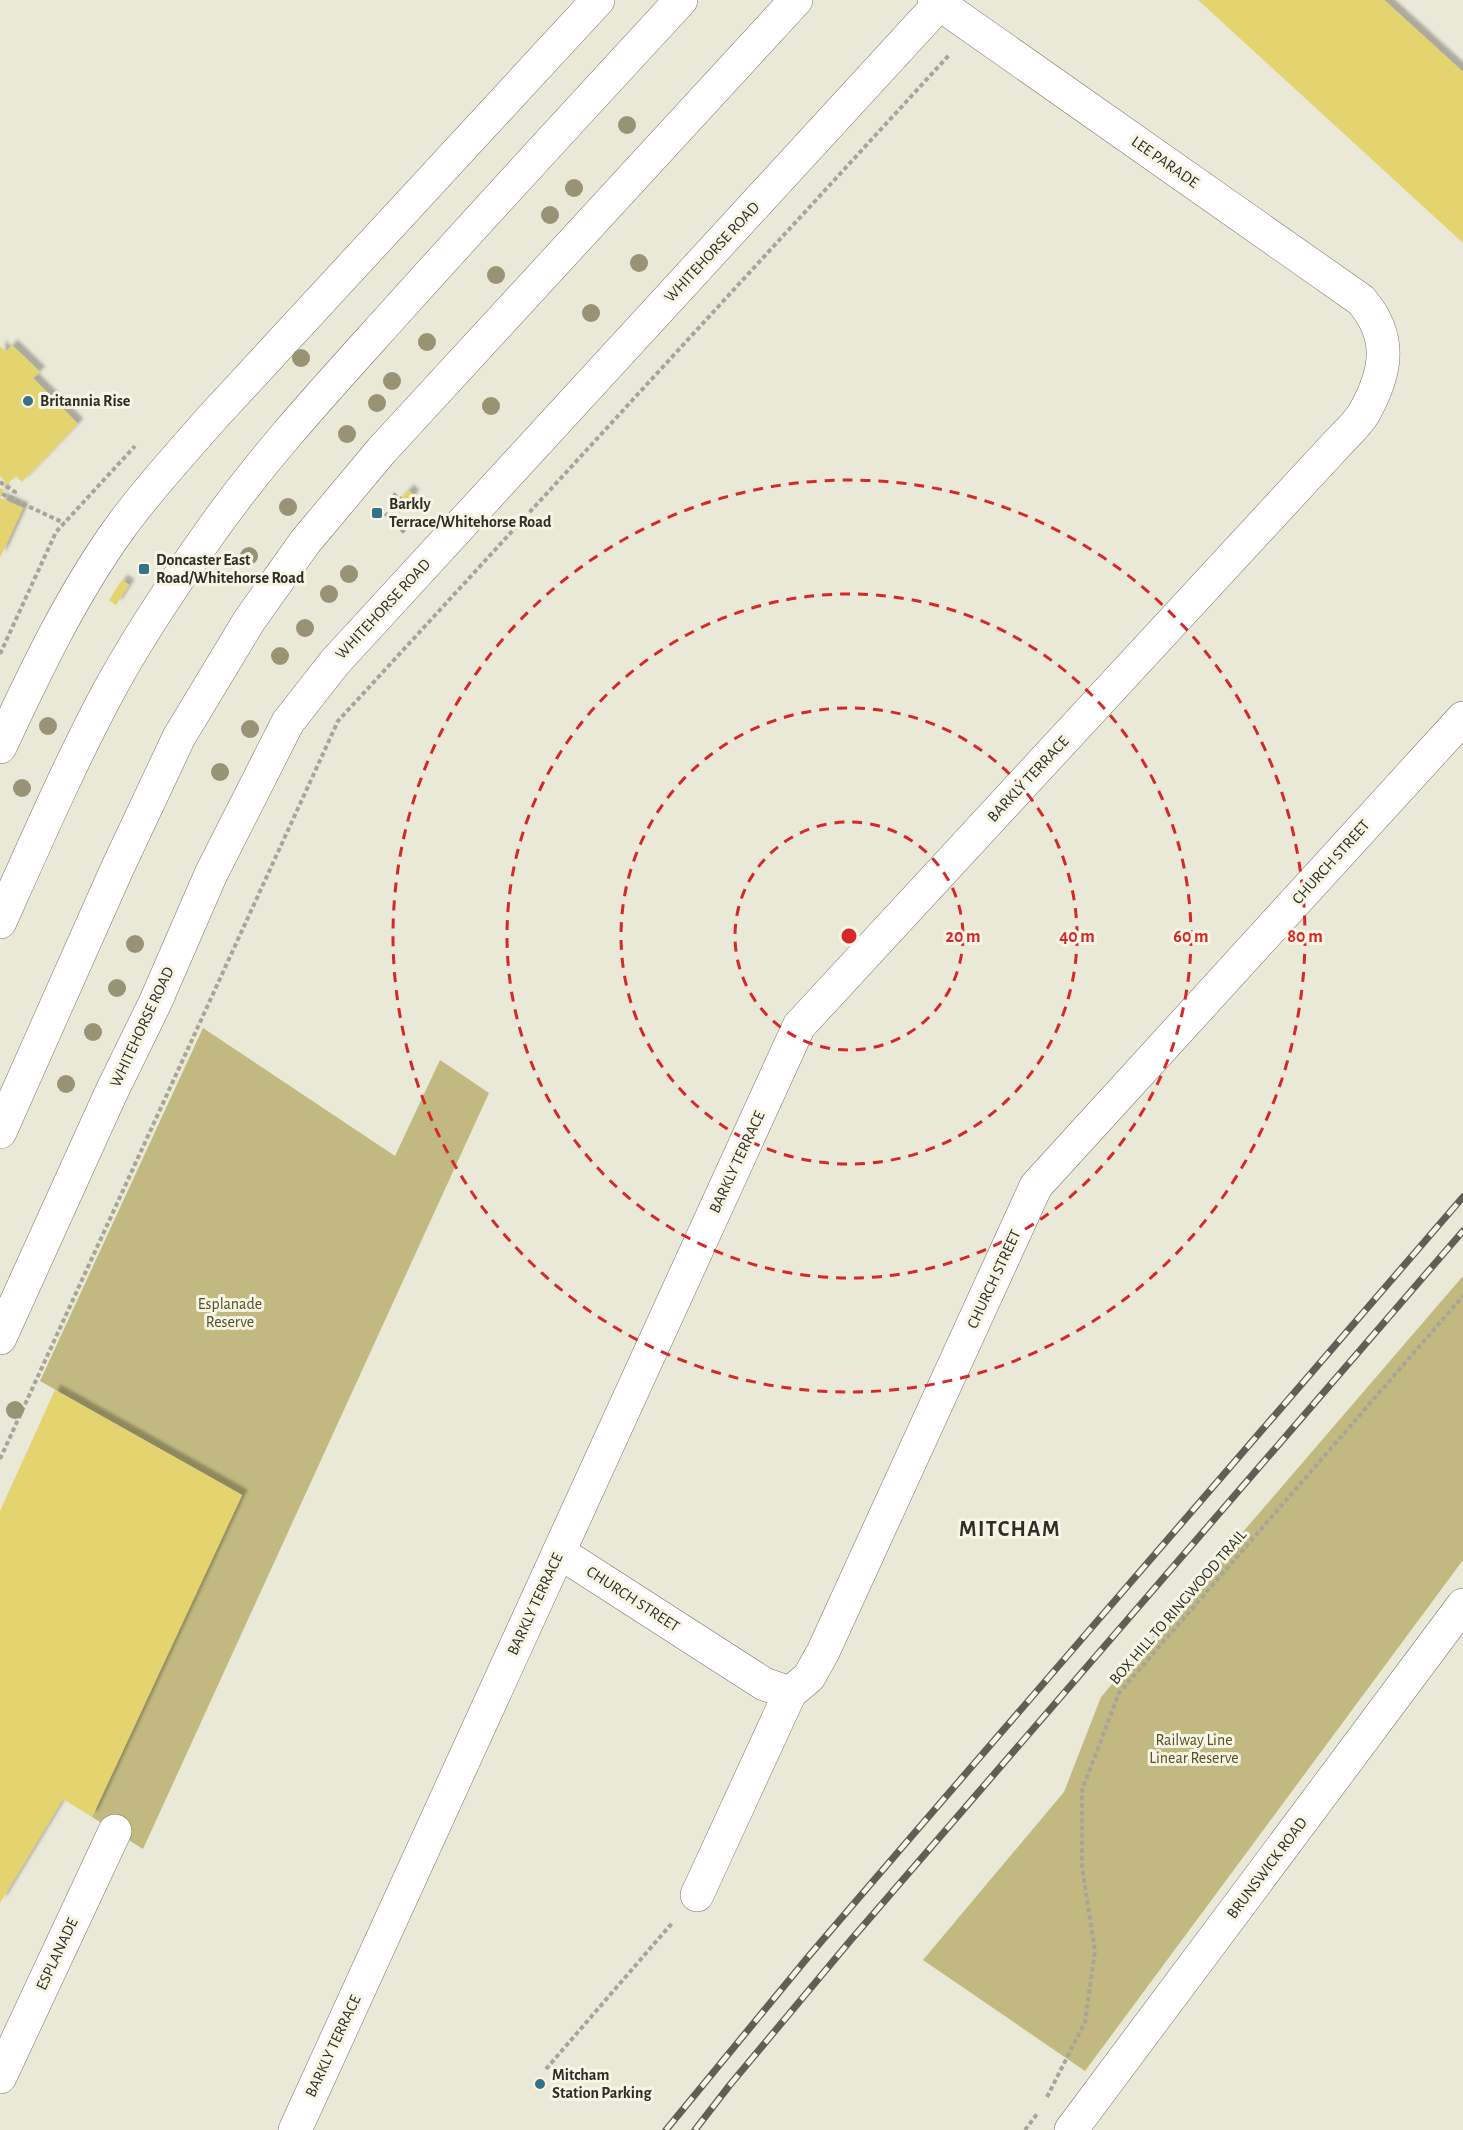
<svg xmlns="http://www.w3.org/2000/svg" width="1463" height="2130" font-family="'Alegreya Sans',sans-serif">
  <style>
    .green { fill: #c1b980 }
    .building { fill: #e3d46f; filter: url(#shadow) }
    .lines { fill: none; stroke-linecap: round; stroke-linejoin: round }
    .minor-casing { stroke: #777566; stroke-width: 34 }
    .highway-casing { stroke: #777566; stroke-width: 34 }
    .path { stroke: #a7a598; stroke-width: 4; stroke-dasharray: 4.5 3; stroke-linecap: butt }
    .minor { stroke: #fff; stroke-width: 33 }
    .highway { stroke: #fff; stroke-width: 33 }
    .rail-casing { stroke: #605f56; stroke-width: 7 }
    .rail { stroke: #f7f5e4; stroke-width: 4.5; stroke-dasharray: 14; stroke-linecap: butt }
    .tree { fill: #989375 }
    .ring { fill: none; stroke: #d62828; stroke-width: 3; stroke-dasharray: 10 8 }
    .poi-dot { fill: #337287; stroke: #f7f5e4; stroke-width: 2 }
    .labels { text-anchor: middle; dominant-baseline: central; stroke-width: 6; stroke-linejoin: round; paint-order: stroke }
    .street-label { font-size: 16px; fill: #2e2d27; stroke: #f7f5e4 }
    .poi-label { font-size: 16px; font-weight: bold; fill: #2e2d27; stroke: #f7f5e4; text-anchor: start }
    .park-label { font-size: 16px; fill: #544e24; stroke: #f7f5e4 }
    .district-label { font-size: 22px; font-weight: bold; letter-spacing: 1.5px; fill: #2e2d27; stroke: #f7f5e4 }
    .centre { fill: #d62828; stroke: #f7f5e4; stroke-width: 3 }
    .ring-label { font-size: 18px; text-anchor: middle; font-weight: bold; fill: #d62828; stroke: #f7f5e4; stroke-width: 6; stroke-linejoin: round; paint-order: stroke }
  </style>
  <defs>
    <filter id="shadow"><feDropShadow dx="5.5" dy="-5.5" stdDeviation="1.5" flood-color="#0004"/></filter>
  </defs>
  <rect width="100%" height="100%" fill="#eae8d7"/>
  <g class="green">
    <polygon points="203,1028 395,1156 440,1060 489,1093 143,1849 92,1817 242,1495 40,1381"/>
    <polygon points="1463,1276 1463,1560 1085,2071 923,1960 1064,1792 1101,1697"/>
  </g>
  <g class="building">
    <polygon points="1198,0 1384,0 1463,72 1463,243"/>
    <polygon points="12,345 40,372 33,378 78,424 22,482 16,476 7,484 0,476 0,346 6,352"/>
    <polygon points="0,488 4,490 0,498 23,508 0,558"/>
    <polygon points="408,490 414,495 400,513 393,508"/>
    <polygon points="122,580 129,585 116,605 109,600"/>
    <polygon points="55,1390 242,1495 92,1817 63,1799 0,1903 0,1511"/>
  </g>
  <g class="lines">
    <defs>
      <g id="minor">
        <path d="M 0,747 C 35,672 71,596 119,529 C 146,491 179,456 210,420 L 598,0"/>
        <polyline points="0,1338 111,1093 155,1003 211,874 288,722 335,662 943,0"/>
        <polyline points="559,1552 764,1684 790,1693 809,1677 823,1652 1036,1186 1463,718"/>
        <polyline points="697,1895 790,1693"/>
        <polyline points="0,2077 115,1831"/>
        <path d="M 295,2130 L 799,1026 L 1336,445 C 1345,435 1357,425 1364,413 C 1387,372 1393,337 1361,300 L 934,0"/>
        <polyline points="1071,2130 1463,1605"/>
      </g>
      <g id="highway">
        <path d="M 0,922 C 34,846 67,770 106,696 C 136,640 172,586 209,534 C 263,457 328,387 391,317 C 487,210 584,105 681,0"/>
        <polyline points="0,1132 117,869 179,737 249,621 305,542 382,450 796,0"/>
      </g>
    </defs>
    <use href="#minor" class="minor-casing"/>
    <use href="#highway" class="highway-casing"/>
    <g class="path">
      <polyline points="0,482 15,492 12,498"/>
      <polyline points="2,494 64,523"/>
      <polyline points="393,494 401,499"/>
      <polyline points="380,508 406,534"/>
      <polyline points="0,654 56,532 135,446"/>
      <polyline points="0,1459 338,721 950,54"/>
      <polyline points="546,2069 673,1922"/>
      <polyline points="1047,2097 1085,2022 1095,1951 1082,1867 1082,1790 1119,1693 1463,1296"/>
      <polyline points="1025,2130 1037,2114"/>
    </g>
    <use href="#minor" class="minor"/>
    <use href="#highway" class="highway"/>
    <defs>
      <g id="rail">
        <polyline points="666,2130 808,1957 911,1837 1463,1197"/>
        <polyline points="695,2130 729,2086 850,1941 1463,1231"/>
      </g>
    </defs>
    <use href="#rail" class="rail-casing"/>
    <use href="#rail" class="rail"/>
  </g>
  <g class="tree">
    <circle cx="627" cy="125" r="9"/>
    <circle cx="574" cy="188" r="9"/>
    <circle cx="550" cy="215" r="9"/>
    <circle cx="639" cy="263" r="9"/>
    <circle cx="496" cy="275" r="9"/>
    <circle cx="591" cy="313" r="9"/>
    <circle cx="427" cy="342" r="9"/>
    <circle cx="301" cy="358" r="9"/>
    <circle cx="392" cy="381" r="9"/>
    <circle cx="377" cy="403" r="9"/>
    <circle cx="491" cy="406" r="9"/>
    <circle cx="347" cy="434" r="9"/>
    <circle cx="288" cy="507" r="9"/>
    <circle cx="249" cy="556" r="9"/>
    <circle cx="349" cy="574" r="9"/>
    <circle cx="329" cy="594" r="9"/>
    <circle cx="305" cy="628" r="9"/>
    <circle cx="280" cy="656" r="9"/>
    <circle cx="48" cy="726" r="9"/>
    <circle cx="250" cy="729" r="9"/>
    <circle cx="220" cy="772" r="9"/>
    <circle cx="22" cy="788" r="9"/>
    <circle cx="135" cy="944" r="9"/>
    <circle cx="117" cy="988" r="9"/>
    <circle cx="93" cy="1032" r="9"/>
    <circle cx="66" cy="1084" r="9"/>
    <circle cx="15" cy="1410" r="9"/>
  </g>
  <g class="ring">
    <circle cx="849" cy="936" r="114"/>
    <circle cx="849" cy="936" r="228"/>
    <circle cx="849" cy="936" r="342"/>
    <circle cx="849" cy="936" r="456"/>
  </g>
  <g class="poi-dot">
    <circle cx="28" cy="401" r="6"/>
    <rect x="371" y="507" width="12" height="12" rx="3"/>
    <rect x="138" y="563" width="12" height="12" rx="3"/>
    <circle cx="540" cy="2084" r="6"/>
  </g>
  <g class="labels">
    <g class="street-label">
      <text transform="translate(1165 162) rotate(35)">LEE PARADE</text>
      <text transform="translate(712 252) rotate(-47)">WHITEHORSE ROAD</text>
      <text transform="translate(383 609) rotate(-47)">WHITEHORSE ROAD</text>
      <text transform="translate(1028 779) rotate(-47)">BARKLY TERRACE</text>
      <text transform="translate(1331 862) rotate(-48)">CHURCH STREET</text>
      <text transform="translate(142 1027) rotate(-65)">WHITEHORSE ROAD</text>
      <text transform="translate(737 1162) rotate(-65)">BARKLY TERRACE</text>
      <text transform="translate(994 1279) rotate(-65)">CHURCH STREET</text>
      <text transform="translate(633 1599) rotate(33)">CHURCH STREET</text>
      <text transform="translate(535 1604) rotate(-65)">BARKLY TERRACE</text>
      <text transform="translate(1178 1607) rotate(-49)">BOX HILL TO RINGWOOD TRAIL</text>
      <text transform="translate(1267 1868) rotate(-53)">BRUNSWICK ROAD</text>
      <text transform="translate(57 1954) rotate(-65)">ESPLANADE</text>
      <text transform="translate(333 2046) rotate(-65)">BARKLY TERRACE</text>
    </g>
    <g class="poi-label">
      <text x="40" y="401">Britannia Rise</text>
      <text x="389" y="504">Barkly<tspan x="389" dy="18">Terrace/Whitehorse Road</tspan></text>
      <text x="156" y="560">Doncaster East<tspan x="156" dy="18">Road/Whitehorse Road</tspan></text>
      <text x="552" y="2075">Mitcham<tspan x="552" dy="18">Station Parking</tspan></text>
    </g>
    <g class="park-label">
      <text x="230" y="1304">Esplanade<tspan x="230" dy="18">Reserve</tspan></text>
      <text x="1194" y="1740">Railway Line<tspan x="1194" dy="18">Linear Reserve</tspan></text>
    </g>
    <g class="district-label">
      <text x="1010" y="1529">MITCHAM</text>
    </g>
  </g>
  <circle cx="849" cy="936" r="9" class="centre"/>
  <g class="ring-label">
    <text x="963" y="942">20 m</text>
    <text x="1077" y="942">40 m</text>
    <text x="1191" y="942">60 m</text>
    <text x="1305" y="942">80 m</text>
  </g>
</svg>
